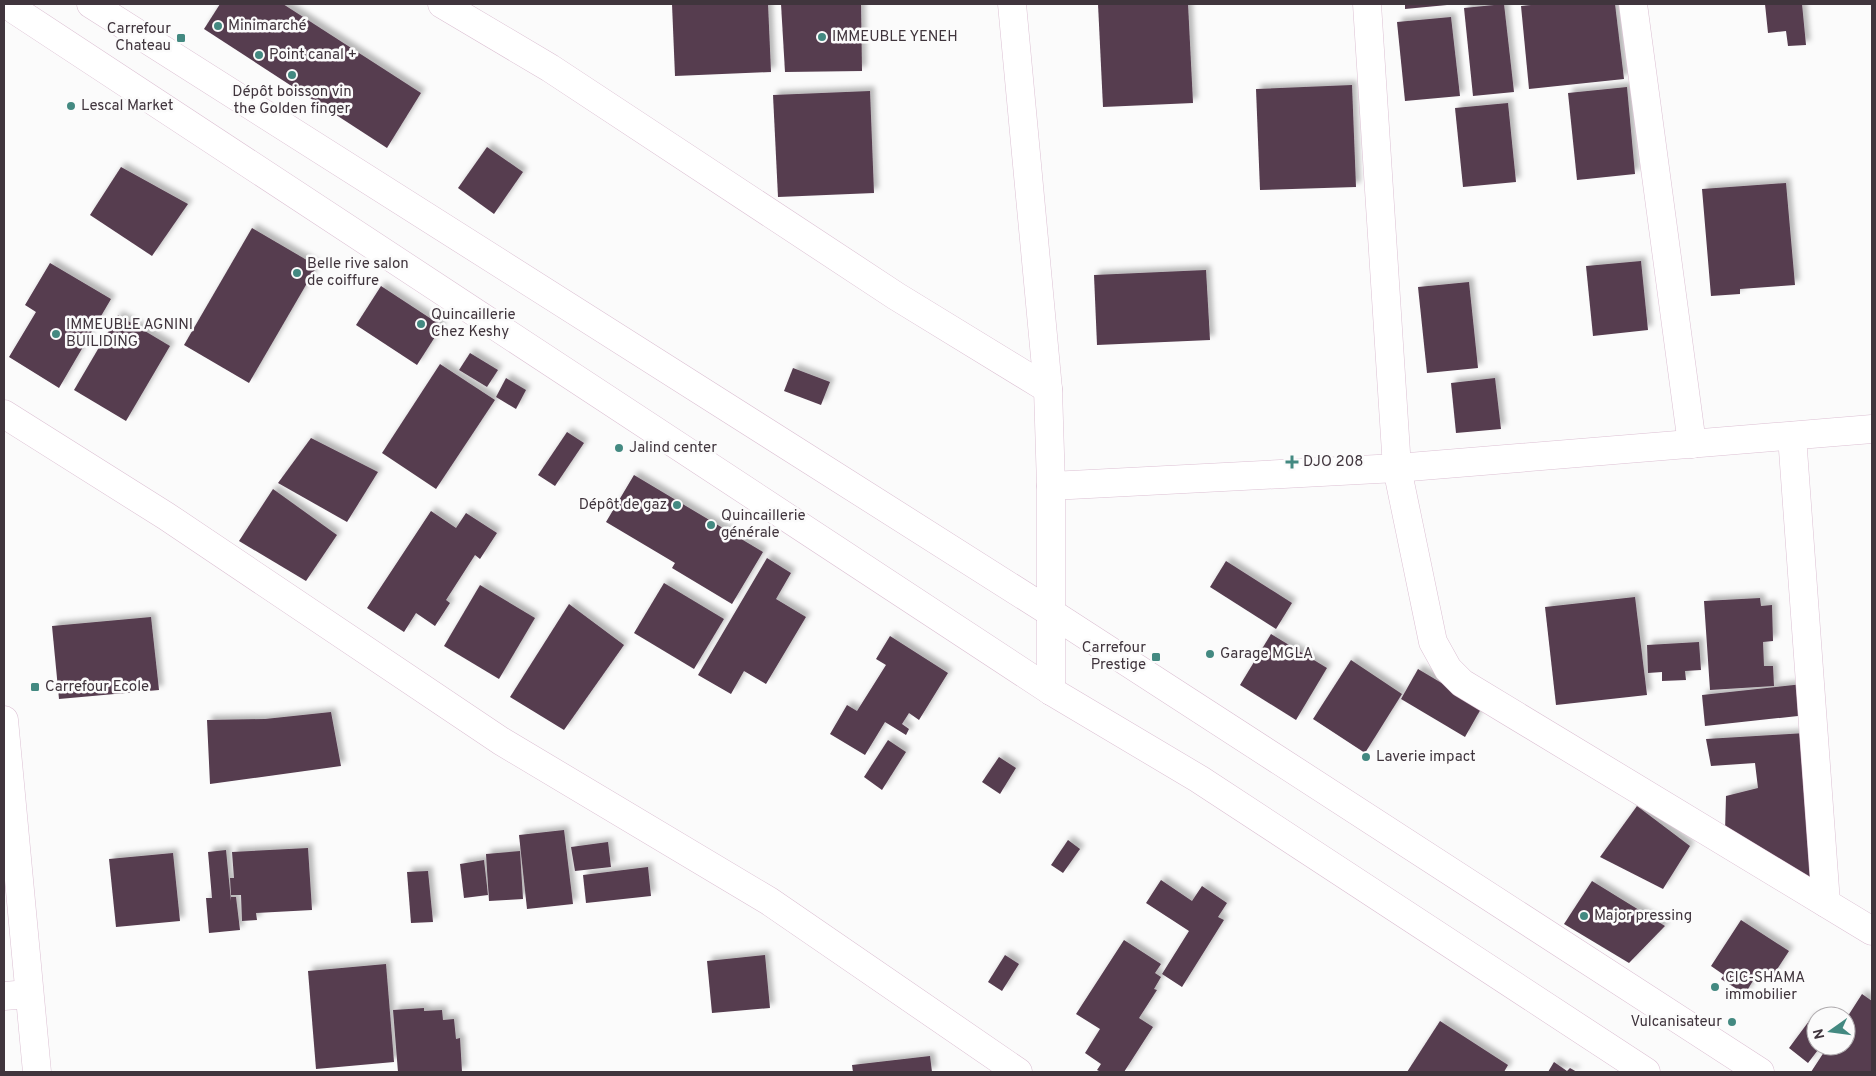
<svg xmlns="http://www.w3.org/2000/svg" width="1876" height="1076" font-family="Overpass,sans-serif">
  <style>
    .building { fill: #563c4f; filter: url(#shadow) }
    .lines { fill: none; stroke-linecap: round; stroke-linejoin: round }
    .minor-casing { stroke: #dcc0d3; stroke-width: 29 }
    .secondary-casing { stroke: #dcc0d3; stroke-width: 29 }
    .minor { stroke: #fff; stroke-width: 28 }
    .secondary { stroke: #fff; stroke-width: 28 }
    .poi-dot { fill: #438981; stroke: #fbfbfb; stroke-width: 2 }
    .labels { text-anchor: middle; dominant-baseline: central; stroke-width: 5; stroke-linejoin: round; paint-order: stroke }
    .poi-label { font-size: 15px; fill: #40353d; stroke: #fbfbfb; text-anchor: start }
  </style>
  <defs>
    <filter id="shadow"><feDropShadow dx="4.5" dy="-4.5" stdDeviation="2.5" flood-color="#0004"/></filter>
  </defs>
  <rect width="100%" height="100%" fill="#fbfbfb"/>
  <g class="building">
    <polygon points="220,4 283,4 421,93 387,148 204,29"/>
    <polygon points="672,4 768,4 771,72 675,76"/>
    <polygon points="781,4 861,4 862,71 785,72"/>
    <polygon points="1098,4 1188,4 1193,103 1103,107"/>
    <polygon points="1405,4 1447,4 1447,5 1405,9"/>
    <polygon points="1504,4 1514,92 1473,96 1464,8"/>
    <polygon points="1541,4 1615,4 1624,79 1529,89 1521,6"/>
    <polygon points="1765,4 1802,4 1806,45 1788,46 1786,31 1768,33"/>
    <polygon points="1451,17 1460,96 1405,101 1397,22"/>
    <polygon points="1352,85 1356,187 1260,190 1256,89"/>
    <polygon points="1627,87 1635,174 1577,180 1568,93"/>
    <polygon points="870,91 874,193 778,197 773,95"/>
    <polygon points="1508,103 1516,182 1463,187 1455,108"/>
    <polygon points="487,147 523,172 494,214 458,188"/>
    <polygon points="121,167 188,204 152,256 90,215"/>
    <polygon points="1786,183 1795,285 1740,289 1740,294 1711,296 1702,189"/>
    <polygon points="252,228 317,266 249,383 184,345"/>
    <polygon points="1641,261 1648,330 1593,336 1586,266"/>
    <polygon points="50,263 111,299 59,388 9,357 36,312 25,305"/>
    <polygon points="1206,270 1210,340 1097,345 1094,275"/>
    <polygon points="1469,282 1478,368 1427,373 1418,287"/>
    <polygon points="381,286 442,326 417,365 356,325"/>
    <polygon points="118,315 170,346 126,421 74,390"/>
    <polygon points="470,353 498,370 487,387 459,370"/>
    <polygon points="440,364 495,400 436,489 382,453"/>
    <polygon points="793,368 830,382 821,405 784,391"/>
    <polygon points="506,378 526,390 516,409 496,397"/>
    <polygon points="1495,378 1501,429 1456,433 1451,383"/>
    <polygon points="567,432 584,443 555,486 538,475"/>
    <polygon points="311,438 378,472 347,522 278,483"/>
    <polygon points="634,475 763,552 732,604 672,568 675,563 606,522"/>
    <polygon points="273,489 337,535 306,581 239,541"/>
    <polygon points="431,511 456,528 466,513 497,533 480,559 475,555 446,600 450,603 435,626 416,613 404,632 367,608"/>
    <polygon points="767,558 791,573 776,599 806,617 766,684 744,671 731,694 698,675"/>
    <polygon points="1226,561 1292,603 1276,629 1210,587"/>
    <polygon points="664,583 724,619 694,669 634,633"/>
    <polygon points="480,585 535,618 499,679 444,646"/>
    <polygon points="1635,597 1647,695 1556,705 1545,607"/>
    <polygon points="1760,598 1761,606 1772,605 1773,641 1763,642 1764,666 1773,666 1774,686 1710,690 1704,601"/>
    <polygon points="569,604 624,645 564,730 510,697"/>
    <polygon points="151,617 159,690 59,699 52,626"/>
    <polygon points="1271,634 1327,668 1296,720 1240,685"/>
    <polygon points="890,636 948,673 919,720 909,713 902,724 909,729 906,735 885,722 865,755 830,734 847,705 857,711 886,665 876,659"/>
    <polygon points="1699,642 1701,670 1685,671 1686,680 1662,681 1662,672 1648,673 1647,645"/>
    <polygon points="1351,660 1402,694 1365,753 1313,719"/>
    <polygon points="1418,669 1482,707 1465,737 1401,699"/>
    <polygon points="1803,684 1807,715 1705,726 1702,695"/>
    <polygon points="331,712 341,766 210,784 207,720 265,719"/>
    <polygon points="1806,733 1816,888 1725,831 1726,796 1758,788 1755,763 1711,766 1706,739"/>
    <polygon points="888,740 906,752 882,790 864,777"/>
    <polygon points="999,757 1016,768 1000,794 982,782"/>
    <polygon points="1637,806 1690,846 1663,889 1600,857"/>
    <polygon points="564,830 573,904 527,909 519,835"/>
    <polygon points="1068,840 1080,849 1063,873 1051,865"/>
    <polygon points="608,842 611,867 575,871 571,847"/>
    <polygon points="308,848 312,910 256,913 257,920 242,921 241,895 231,895 230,878 234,878 232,852"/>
    <polygon points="226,850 231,901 231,897 236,897 240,930 209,933 206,898 212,898 208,852"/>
    <polygon points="520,851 523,899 489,901 486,854"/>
    <polygon points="173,853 180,921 116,927 109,859"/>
    <polygon points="484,860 488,895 464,898 460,864"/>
    <polygon points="648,867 651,896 586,903 583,875"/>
    <polygon points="428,871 433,922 411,923 407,872"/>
    <polygon points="1161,880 1192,901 1202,886 1227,903 1218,917 1224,920 1182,987 1162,974 1189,931 1146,903"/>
    <polygon points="1592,881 1665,926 1629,963 1564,924"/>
    <polygon points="1741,920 1789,951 1772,977 1760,969 1745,994 1721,979 1724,975 1711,966"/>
    <polygon points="1124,940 1161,964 1155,973 1161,977 1154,989 1157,990 1139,1018 1153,1027 1124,1072 1101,1072 1097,1070 1101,1064 1085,1053 1100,1029 1076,1014"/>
    <polygon points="765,955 770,1008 712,1013 707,961"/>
    <polygon points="1005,955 1019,964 1002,991 988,982"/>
    <polygon points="386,964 394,1062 316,1069 308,971"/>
    <polygon points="1862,994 1872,1001 1872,1072 1811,1072 1828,1046 1846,1046 1846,1019"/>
    <polygon points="424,1008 424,1011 442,1010 443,1020 454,1019 456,1039 460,1038 462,1072 398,1072 393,1010"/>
    <polygon points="1812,1017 1816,1020 1816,1046 1821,1046 1808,1063 1789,1048"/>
    <polygon points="1440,1021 1508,1065 1504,1072 1407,1072"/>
    <polygon points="930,1056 932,1072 853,1072 852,1065"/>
    <polygon points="1554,1062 1567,1071 1570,1068 1577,1072 1548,1072"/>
  </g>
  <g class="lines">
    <defs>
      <g id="minor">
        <polyline points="442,4 550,68 896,296 1048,389"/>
        <polyline points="1012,4 1048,389 1051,486 1051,691"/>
        <polyline points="1367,4 1397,468 1433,642 1448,669 1462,683 1872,931"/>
        <polyline points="1633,4 1692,444"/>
        <polyline points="4,414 166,516 501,741 769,901 1018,1072"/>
        <polyline points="1792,436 1826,903"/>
        <polyline points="1051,486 1397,468 1872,429"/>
        <polyline points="4,720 37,1072"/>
        <polyline points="4,996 29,994"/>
      </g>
      <g id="secondary">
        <polyline points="91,4 1053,614 1760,1072"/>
        <polyline points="15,10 1051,691 1199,779 1646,1072"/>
      </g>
    </defs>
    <use href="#minor" class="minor-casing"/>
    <use href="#secondary" class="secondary-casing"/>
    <use href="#minor" class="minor"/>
    <use href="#secondary" class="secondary"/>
  </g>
  <g class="poi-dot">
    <circle cx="218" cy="26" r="5"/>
    <circle cx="822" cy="37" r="5"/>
    <rect x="176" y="33" width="10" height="10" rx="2.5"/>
    <circle cx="259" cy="55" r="5"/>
    <circle cx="292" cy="75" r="5"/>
    <circle cx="71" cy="106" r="5"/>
    <circle cx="297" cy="273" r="5"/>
    <circle cx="421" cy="324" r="5"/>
    <circle cx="56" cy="334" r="5"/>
    <circle cx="619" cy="448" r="5"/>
    <path d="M1289.5 454.5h5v5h5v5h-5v5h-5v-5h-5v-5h5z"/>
    <circle cx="677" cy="505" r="5"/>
    <circle cx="711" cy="525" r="5"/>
    <circle cx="1210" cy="654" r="5"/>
    <rect x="1151" y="652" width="10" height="10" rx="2.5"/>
    <rect x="30" y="682" width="10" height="10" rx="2.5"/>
    <circle cx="1366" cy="757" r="5"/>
    <circle cx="1584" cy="916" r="5"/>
    <circle cx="1715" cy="987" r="5"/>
    <circle cx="1732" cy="1022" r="5"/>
  </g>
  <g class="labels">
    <g class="poi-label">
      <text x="228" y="26">Minimarché</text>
      <text x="171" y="29" text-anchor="end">Carrefour<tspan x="171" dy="17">Chateau</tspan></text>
      <text x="832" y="37">IMMEUBLE YENEH</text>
      <text x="269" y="55">Point canal +</text>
      <text x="292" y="92" text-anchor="middle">Dépôt boisson vin<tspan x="292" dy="17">the Golden finger</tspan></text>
      <text x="81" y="106">Lescal Market</text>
      <text x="307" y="264">Belle rive salon<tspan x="307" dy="17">de coiffure</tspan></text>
      <text x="431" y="315">Quincaillerie<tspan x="431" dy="17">Chez Keshy</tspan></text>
      <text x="66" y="325">IMMEUBLE AGNINI<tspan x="66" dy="17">BUILIDING</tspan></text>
      <text x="629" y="448">Jalind center</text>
      <text x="1303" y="462">DJO 208</text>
      <text x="667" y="505" text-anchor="end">Dépôt de gaz</text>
      <text x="721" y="516">Quincaillerie<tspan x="721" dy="17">générale</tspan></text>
      <text x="1146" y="648" text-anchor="end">Carrefour<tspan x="1146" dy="17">Prestige</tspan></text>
      <text x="1220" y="654">Garage MGLA</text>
      <text x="45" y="687">Carrefour Ecole</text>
      <text x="1376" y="757">Laverie impact</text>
      <text x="1594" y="916">Major pressing</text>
      <text x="1725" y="978">CIC-SHAMA<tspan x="1725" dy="17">immobilier</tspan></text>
      <text x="1722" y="1022" text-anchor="end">Vulcanisateur</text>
    </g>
  </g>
  <rect width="1876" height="1076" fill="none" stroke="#40353d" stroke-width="10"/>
  <g transform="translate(1831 1031) rotate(256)"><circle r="24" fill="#fbfbfb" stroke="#b0acaf"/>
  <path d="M0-4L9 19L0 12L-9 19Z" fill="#438981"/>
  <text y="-8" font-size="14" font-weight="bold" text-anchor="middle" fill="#40353d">N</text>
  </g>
</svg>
